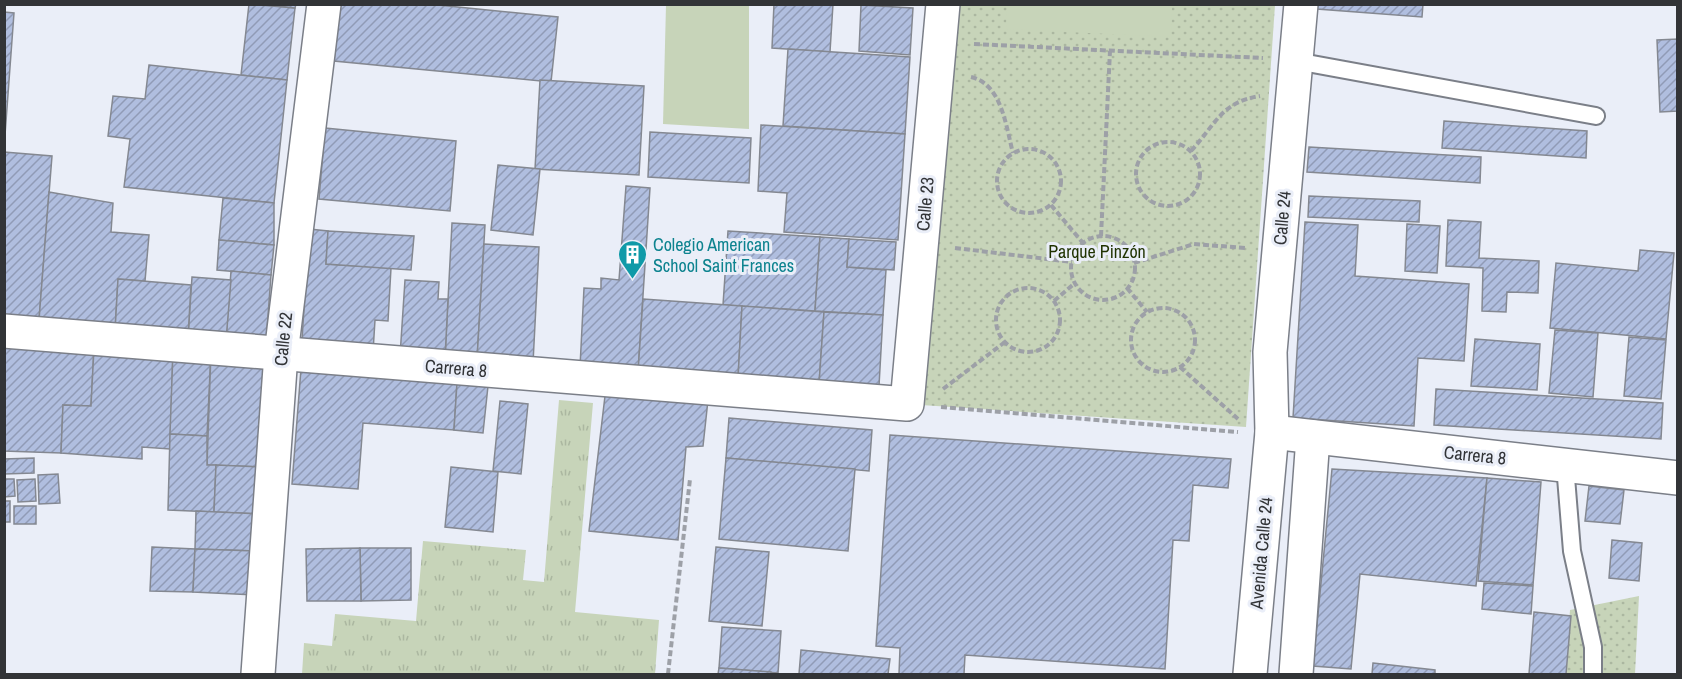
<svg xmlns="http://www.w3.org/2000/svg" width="1682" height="679" font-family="'Archivo Narrow',sans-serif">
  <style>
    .grass { fill: url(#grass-tufts) }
    .park { fill: url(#park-dots) }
    .pitch { fill: #c7d4b9 }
    .building { fill: url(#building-hatch); stroke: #848891; stroke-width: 1.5 }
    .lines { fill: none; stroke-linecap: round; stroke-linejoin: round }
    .service-casing { stroke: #7b7f88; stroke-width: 20 }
    .minor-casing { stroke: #7b7f88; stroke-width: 36 }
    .secondary-casing { stroke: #7b7f88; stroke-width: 36 }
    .path { stroke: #9da0a7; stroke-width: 4; stroke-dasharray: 6 3; stroke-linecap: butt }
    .service { stroke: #fff; stroke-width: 16 }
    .minor { stroke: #fff; stroke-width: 33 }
    .secondary { stroke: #fff; stroke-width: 33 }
    .labels { text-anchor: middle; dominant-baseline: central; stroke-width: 6; stroke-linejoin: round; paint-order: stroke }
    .street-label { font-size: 18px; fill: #323437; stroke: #eaeef8 }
    .culture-label { font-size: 18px; fill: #0d838f; stroke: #eaeef8; text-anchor: start }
    .park-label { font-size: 18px; fill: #1f3200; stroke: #eaeef8 }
  </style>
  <defs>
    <pattern id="grass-tufts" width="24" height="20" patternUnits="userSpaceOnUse" patternTransform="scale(1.5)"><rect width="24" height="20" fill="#c7d4b9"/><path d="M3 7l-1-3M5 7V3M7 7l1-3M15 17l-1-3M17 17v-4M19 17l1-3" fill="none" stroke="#abb7a0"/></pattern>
    <pattern id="park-dots" width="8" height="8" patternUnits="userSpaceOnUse" patternTransform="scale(1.5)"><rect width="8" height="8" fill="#c7d4b9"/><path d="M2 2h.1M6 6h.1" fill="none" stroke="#abb7a0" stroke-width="1.8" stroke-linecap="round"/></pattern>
    <pattern id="building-hatch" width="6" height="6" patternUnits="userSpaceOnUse" patternTransform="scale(1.5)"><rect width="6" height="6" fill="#b0bedf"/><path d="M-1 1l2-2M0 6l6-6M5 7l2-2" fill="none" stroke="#909bb6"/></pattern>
  </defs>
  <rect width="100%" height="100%" fill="#eaeef8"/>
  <polygon class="grass" points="559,400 593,403 575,612 659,620 655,674 302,674 304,643 332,646 335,614 416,621 423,541 526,550 523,580 544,582"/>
  <g class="park">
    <polygon points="956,5 1275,5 1246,427 921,405"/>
    <polygon points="1639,596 1635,674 1565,674 1570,610"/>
  </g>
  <g class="pitch">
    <polygon points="666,5 749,5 749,129 663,124"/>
    <polygon points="1007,5 1172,5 1171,37 1006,29"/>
  </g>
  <g class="building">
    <polygon points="249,4 295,8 287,80 241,75"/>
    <polygon points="262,4 296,4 295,8"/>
    <polygon points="339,4 428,4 558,17 551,82 334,61"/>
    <polygon points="774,4 833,4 830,52 772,48"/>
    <polygon points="1317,4 1423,4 1422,17 1317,9"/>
    <polygon points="861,5 913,8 910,55 859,51"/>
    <polygon points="4,12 14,13 5,135 4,135"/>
    <polygon points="1678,39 1678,111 1660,112 1657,40"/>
    <polygon points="788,49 910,57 905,134 783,126"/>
    <polygon points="149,65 287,80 274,203 124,187 130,139 108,136 113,96 145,99"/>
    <polygon points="540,80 644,86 639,175 535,169"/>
    <polygon points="1444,121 1587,131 1586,158 1442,148"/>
    <polygon points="761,125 905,134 898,240 784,232 787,193 758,191"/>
    <polygon points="325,128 456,141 450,211 319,199"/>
    <polygon points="650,132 751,138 749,183 648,177"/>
    <polygon points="1309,147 1481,157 1480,183 1307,172"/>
    <polygon points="4,152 52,156 39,320 4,317"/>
    <polygon points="498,165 540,169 533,235 491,230"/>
    <polygon points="626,186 650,188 638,372 580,367 584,288 601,289 601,278 619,280"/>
    <polygon points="49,192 113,203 111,232 149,235 145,281 118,279 115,331 39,320"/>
    <polygon points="1309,196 1420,201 1419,222 1308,217"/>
    <polygon points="223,198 274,203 274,245 219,240"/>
    <polygon points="1448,220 1481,222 1479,258 1539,261 1538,293 1507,292 1506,312 1482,311 1483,268 1446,266"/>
    <polygon points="1305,222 1358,225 1355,276 1469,284 1464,361 1418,358 1414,426 1293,418"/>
    <polygon points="452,223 485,225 477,359 445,358"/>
    <polygon points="1407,224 1440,226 1437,273 1405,271"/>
    <polygon points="309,229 328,231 326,264 391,268 388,321 375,320 373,352 302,340"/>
    <polygon points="328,231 414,236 411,270 326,264"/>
    <polygon points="728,231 820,237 815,311 723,305"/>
    <polygon points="820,237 849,239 847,267 886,270 883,315 815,311"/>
    <polygon points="849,239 896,242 894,270 847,267"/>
    <polygon points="219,240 274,245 271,275 217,270"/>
    <polygon points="484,244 539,247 533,363 477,359"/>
    <polygon points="1640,250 1674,253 1666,339 1550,328 1556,263 1638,271"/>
    <polygon points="231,271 271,275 266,343 226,340"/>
    <polygon points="192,277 231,280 226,340 188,337"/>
    <polygon points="118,279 191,285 188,337 115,331"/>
    <polygon points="405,280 439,282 438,299 448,299 445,358 400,356"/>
    <polygon points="643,299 742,306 738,378 638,372"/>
    <polygon points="742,306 824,312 819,384 738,378"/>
    <polygon points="824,312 883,315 879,386 819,384"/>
    <polygon points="1555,330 1598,333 1593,397 1549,393"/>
    <polygon points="1629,337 1666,340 1661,399 1624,396"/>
    <polygon points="1475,339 1540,344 1537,390 1471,386"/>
    <polygon points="4,344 94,348 91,406 63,405 61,453 4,451"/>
    <polygon points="94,348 173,351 170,449 142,447 142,459 61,453 63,405 91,406"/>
    <polygon points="173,351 211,352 207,436 170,434"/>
    <polygon points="211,352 267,355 263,467 207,465"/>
    <polygon points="301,369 457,383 454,430 363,423 358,489 292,484"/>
    <polygon points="457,383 488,386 483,433 454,430"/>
    <polygon points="1436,389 1663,403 1661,439 1434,425"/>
    <polygon points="605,396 708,400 703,446 686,447 678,540 589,531"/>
    <polygon points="500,401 528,404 521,474 493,471"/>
    <polygon points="729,418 872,430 869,471 726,458"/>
    <polygon points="170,434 207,436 207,465 216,465 214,512 168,510"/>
    <polygon points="890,435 1231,459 1228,488 1193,485 1189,541 1173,540 1165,669 965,655 964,674 899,674 900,648 876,646"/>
    <polygon points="34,458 34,473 4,474 4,459"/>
    <polygon points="726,458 855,469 848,551 719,539"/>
    <polygon points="216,465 263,467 261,514 214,512"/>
    <polygon points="451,467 498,472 493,532 445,527"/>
    <polygon points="1332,469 1487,478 1476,586 1360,574 1351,669 1313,666"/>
    <polygon points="58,474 60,503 39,504 38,475"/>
    <polygon points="1487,478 1541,482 1533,585 1478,581"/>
    <polygon points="4,479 14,479 15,496 4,497"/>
    <polygon points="35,479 36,501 18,502 17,480"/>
    <polygon points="1589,486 1624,490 1620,524 1585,521"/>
    <rect x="4" y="501" width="6" height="21"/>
    <rect x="14" y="506" width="22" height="18"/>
    <polygon points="196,511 261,514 259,551 195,549"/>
    <polygon points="1612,540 1642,543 1639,581 1609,578"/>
    <polygon points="152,547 195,549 193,592 150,591"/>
    <polygon points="716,547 769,552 762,626 709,621"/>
    <polygon points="360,548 411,548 411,600 361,601"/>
    <polygon points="360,548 361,601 307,601 306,549"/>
    <polygon points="195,549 259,551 257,595 193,592"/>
    <polygon points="1484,583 1533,586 1531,614 1482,609"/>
    <polygon points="1534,612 1571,616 1566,674 1529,674"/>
    <polygon points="722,627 781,631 778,673 719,668"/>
    <polygon points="801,650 890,659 888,674 799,674"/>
    <polygon points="1373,663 1435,670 1435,674 1372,674"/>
    <polygon points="719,668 771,672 771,674 718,674"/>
  </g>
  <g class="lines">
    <defs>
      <g id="service">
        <polyline points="1296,61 1596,116"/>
        <polyline points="1565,465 1572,551 1593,647 1593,674"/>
      </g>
      <g id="minor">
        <polyline points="4,331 907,404 943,4"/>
        <polyline points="258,674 281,354 324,4"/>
      </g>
      <g id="secondary">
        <polyline points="1272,432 1678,478"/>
        <polyline points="1250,674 1272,432 1270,352 1301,4"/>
        <polyline points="1296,674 1313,437"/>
      </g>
    </defs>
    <use href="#service" class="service-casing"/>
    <use href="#minor" class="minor-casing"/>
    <use href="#secondary" class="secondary-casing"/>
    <g class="path">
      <polyline points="974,44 1263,58"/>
      <path d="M 971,77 C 1002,84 1006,127 1013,153"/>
      <circle cx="1168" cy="174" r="32"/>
      <circle cx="1029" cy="181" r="32"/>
      <path d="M 1191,151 C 1216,124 1221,102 1260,96"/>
      <polyline points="1051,205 1083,243"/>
      <polyline points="1101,236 1110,51"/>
      <circle cx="1103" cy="268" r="32"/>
      <polyline points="955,248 1072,262"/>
      <polyline points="1134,263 1194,244 1245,248"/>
      <polyline points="1127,288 1147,312"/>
      <circle cx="1028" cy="320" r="32"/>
      <polyline points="1054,301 1075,283"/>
      <circle cx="1163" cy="340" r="32"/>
      <polyline points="1180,367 1238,419"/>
      <polyline points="943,389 1005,342"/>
      <polyline points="941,407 1238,432"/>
      <polyline points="668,674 690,479"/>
    </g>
    <use href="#service" class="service"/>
    <use href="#minor" class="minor"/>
    <use href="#secondary" class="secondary"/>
  </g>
  <defs>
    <symbol id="building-pin" viewBox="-11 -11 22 30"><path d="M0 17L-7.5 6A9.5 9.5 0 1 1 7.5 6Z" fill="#0f9aa8" stroke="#eaeef8"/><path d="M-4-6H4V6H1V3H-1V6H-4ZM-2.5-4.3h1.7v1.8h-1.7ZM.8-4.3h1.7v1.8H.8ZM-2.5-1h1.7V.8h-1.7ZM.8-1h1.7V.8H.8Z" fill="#fff"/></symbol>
  </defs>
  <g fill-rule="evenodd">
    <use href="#building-pin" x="616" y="238" width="33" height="45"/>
  </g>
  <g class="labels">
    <g class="street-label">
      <text transform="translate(925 204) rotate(-85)">Calle 23</text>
      <text transform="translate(1282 218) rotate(-85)">Calle 24</text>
      <text transform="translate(283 339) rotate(-84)">Calle 22</text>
      <text transform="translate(456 368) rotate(5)">Carrera 8</text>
      <text transform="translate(1475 455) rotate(6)">Carrera 8</text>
      <text transform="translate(1261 553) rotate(-85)">Avenida Calle 24</text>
    </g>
    <g class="culture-label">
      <text x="653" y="244">Colegio American<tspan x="653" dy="21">School Saint Frances</tspan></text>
    </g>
    <g class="park-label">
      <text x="1097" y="251">Parque Pinzón</text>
    </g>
  </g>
  <rect width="1682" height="679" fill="none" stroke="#323437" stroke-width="12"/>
</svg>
